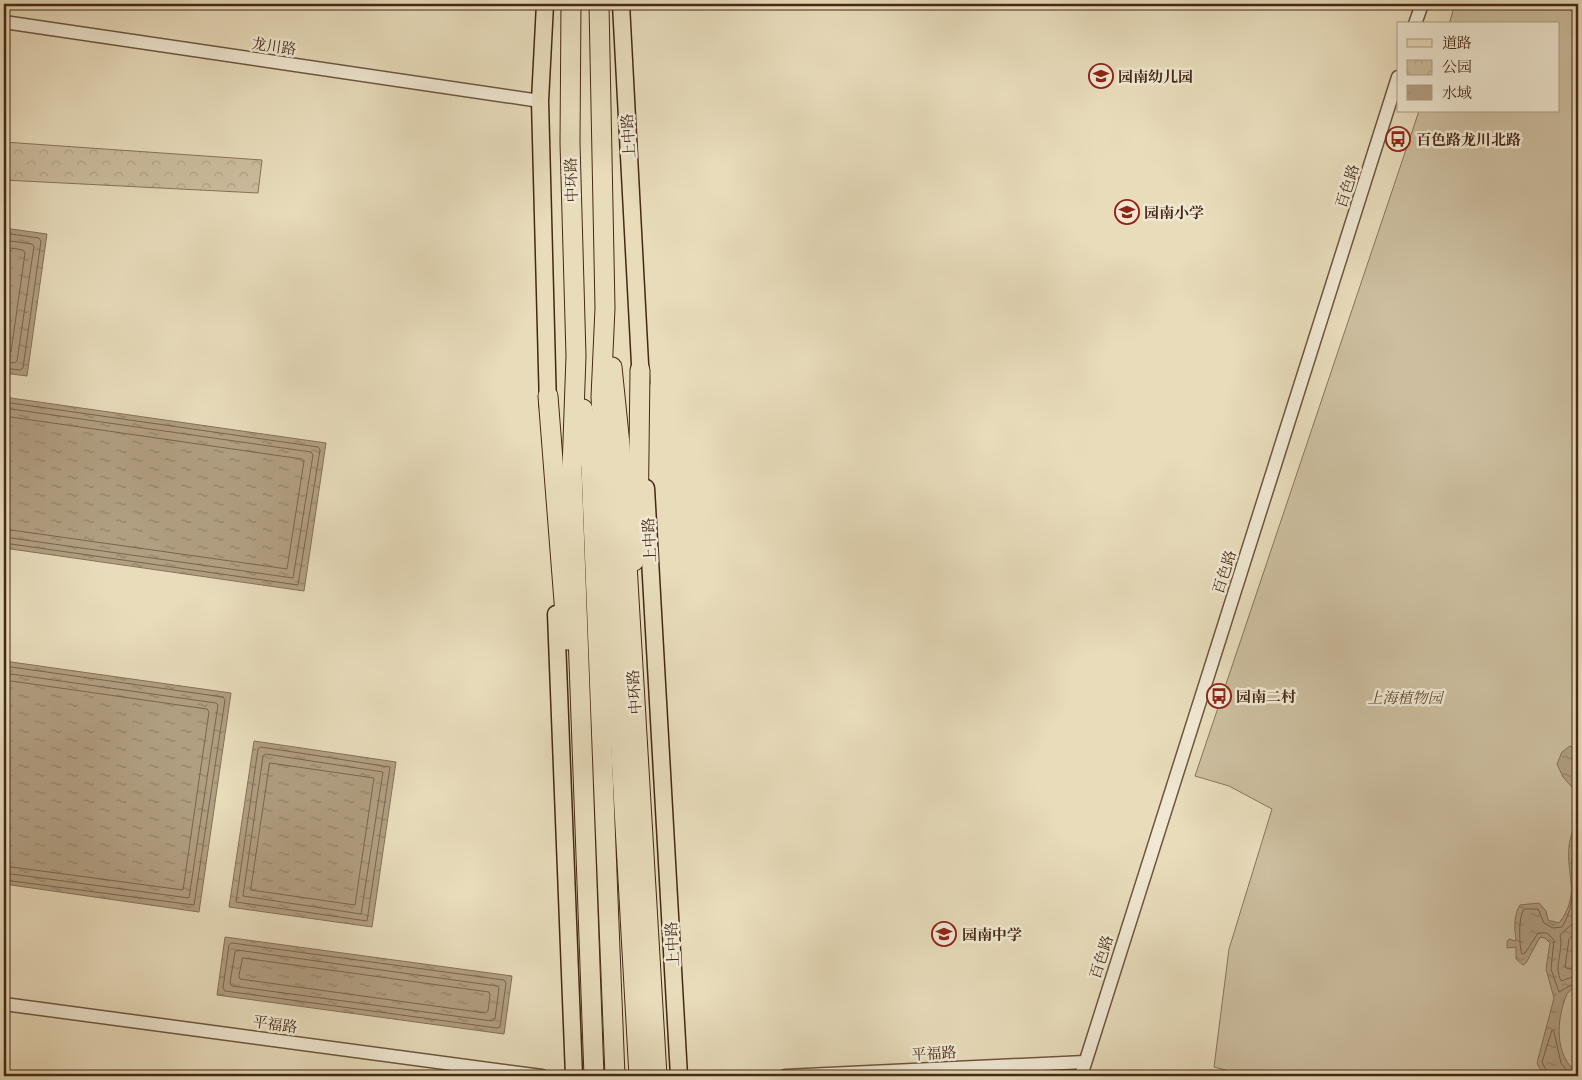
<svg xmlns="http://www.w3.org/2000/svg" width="1582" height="1080" font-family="'Libre Caslon Text','Noto Serif SC',serif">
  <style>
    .park { fill: url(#park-crowns); stroke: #88745a }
    .garden { fill: #ccbe9f; stroke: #88745a }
    .water { fill: url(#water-ripples); stroke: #867056 }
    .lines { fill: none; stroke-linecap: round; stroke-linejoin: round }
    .shore { stroke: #7b644b; stroke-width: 1 }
    .minor-casing { stroke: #6e563e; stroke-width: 15 }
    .major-casing { stroke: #452914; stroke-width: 19 }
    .highway-casing { stroke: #452914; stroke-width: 21 }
    .minor { stroke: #f0e8d3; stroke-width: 12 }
    .major { stroke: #e8dcbb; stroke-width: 16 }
    .highway { stroke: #e8dcbb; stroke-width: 19 }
    .labels { text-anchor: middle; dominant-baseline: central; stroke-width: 5; stroke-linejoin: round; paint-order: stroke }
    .street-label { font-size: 15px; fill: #452914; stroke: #f0e8d3 }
    .poi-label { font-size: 15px; font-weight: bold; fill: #452914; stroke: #f0e8d3; text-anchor: start }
    .park-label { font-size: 15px; font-style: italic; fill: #604730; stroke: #f0e8d3 }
  </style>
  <defs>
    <pattern id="park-crowns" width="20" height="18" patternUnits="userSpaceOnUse" patternTransform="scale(1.25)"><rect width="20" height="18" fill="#ccbe9f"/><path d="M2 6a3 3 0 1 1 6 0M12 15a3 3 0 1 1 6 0" fill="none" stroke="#b1a388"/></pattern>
    <pattern id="water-ripples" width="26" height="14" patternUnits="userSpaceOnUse" patternTransform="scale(1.25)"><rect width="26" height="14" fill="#b19f82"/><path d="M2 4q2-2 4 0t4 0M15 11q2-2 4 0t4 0" fill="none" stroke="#928269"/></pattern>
  </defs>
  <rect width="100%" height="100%" fill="#e8dcbb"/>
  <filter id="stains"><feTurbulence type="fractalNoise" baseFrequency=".004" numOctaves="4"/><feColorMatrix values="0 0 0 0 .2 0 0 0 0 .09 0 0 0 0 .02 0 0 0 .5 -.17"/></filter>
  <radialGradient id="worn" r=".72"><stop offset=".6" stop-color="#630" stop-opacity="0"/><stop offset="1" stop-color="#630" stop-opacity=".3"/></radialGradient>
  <polygon class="park" points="4,142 262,160 258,193 4,180"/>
  <polygon class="garden" points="1455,4 1578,4 1578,1076 1248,1076 1214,1067 1229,949 1272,809 1229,786 1195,776 1419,111 1558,111 1558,24 1449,24"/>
  <g class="water">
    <polygon points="4,228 47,234 27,376 4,373"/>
    <polygon points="4,397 326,443 304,591 4,548"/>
    <polygon points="4,661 231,693 199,912 4,884"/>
    <polygon points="254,741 396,762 372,927 229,907"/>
    <polygon points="1570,746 1578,748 1578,794 1563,777 1557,764 1562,752"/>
    <path d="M 1578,816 L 1578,984 C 1575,988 1569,990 1567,994 C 1556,1019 1554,1057 1578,1073 L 1578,1076 C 1563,1076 1543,1080 1537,1063 L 1554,998 L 1546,969 L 1550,943 L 1545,938 L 1540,937 L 1526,963 L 1523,965 L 1516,959 L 1516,947 L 1507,948 L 1507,942 L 1509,939 L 1515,941 L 1516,939 C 1514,928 1514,914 1520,905 L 1539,903 L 1546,911 L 1548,920 L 1559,923 C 1581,894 1566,876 1569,846 C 1570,836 1575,826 1578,816 Z"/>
    <polygon points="225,937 512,976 504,1034 217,995"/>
  </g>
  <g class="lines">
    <g class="shore">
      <polyline points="4,233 39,238 41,241 23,368 20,370 4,368"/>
      <polyline points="4,240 32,244 34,246 17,361 15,363 4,362"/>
      <polyline points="4,247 23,250 25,253 11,352 4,354"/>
      <polyline points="4,402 318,447 320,450 298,585 4,543"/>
      <polyline points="4,408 311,452 313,455 293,578 4,537"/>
      <polyline points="4,416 302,459 304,461 287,569 4,529"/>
      <polyline points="4,666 223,697 225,700 194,905 4,880"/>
      <polyline points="4,673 216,703 218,705 189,898 4,873"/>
      <polyline points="4,680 207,709 209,712 183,890 4,866"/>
      <polygon points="261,747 390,767 367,921 236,902 258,749"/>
      <polygon points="266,754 383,772 361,914 243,896 263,756"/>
      <polygon points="270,763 374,778 355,905 251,890"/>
      <path d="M 1578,832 C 1564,864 1582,895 1562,927 L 1553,928 L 1544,923 L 1538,909 L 1524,909 C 1518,917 1519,946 1522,954 L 1525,953 L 1538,933 L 1547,933 L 1554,940 L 1551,969 L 1559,992 L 1578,981"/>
      <path d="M 1578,910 L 1573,923 L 1560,935 C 1564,951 1553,967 1561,981 L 1578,975"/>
      <polyline points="1578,929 1569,939 1565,967 1568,969 1578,968"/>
      <polygon points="232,943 504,980 506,983 500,1027 497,1028 225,991 223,988 229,945"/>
      <polygon points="237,950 497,986 499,988 495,1019 492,1021 232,986 230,983 235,952"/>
      <polygon points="243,958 489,992 490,995 488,1011 485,1013 240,979 239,976"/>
      <polyline points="1549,1076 1542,1062 1552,1030 1554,1032 1561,1063 1567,1071 1575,1076"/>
    </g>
    <defs>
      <g id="minor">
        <polyline points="4,22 540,101"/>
        <polyline points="1415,24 1422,4"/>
        <polyline points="4,1004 542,1076"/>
        <polyline points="785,1076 1085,1062"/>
        <polyline points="1081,1076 1398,77"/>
      </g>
      <g id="major">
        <polyline points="545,4 540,101 548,407"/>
        <polyline points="621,4 641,383"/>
        <polyline points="646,488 679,1076"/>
        <polyline points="556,614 574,1076"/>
      </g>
      <g id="highway">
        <polyline points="571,4 570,143 576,356 572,469 594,1076"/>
        <polyline points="599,4 605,308 601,397 639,1076"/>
        <polyline points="612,367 620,445 657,1076"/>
        <polyline points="548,396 567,640"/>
        <polyline points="583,409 591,467 615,1076"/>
        <polyline points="634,561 638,535 640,370"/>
      </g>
    </defs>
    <use href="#minor" class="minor-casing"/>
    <use href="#major" class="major-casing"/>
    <use href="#highway" class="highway-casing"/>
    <use href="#minor" class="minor"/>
    <use href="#major" class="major"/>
    <use href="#highway" class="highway"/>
  </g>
  <defs>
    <symbol id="school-ring" viewBox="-11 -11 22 22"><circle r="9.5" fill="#f0e8d3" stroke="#8f2418" stroke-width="1.5"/><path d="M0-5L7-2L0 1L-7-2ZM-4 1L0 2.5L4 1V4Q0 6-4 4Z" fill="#8f2418"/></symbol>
    <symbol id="bus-ring" viewBox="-11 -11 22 22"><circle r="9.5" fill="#f0e8d3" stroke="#8f2418" stroke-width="1.5"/><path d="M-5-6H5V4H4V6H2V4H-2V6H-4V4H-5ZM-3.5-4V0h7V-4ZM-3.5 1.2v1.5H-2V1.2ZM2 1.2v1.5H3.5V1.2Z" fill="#8f2418"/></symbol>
  </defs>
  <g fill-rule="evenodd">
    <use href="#school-ring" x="1087" y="62" width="28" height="28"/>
    <use href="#bus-ring" x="1384" y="125" width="28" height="28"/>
    <use href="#school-ring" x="1113" y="198" width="28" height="28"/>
    <use href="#bus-ring" x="1205" y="682" width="28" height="28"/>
    <use href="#school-ring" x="930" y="920" width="28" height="28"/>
  </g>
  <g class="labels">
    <g class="street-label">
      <text transform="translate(274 46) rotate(8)">龙川路</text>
      <text transform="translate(628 136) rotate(-94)">上中路</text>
      <text transform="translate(571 180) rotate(-92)">中环路</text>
      <text transform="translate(1347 186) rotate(-72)">百色路</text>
      <text transform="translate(649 540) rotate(-93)">上中路</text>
      <text transform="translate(1224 572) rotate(-72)">百色路</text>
      <text transform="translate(634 692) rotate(-94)">中环路</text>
      <text transform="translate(672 944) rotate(-93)">上中路</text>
      <text transform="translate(1101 957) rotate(-72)">百色路</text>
      <text transform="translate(275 1024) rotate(8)">平福路</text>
      <text transform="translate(934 1053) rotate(-3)">平福路</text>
    </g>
    <g class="poi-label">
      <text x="1118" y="76">园南幼儿园</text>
      <text x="1416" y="139">百色路龙川北路</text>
      <text x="1144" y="212">园南小学</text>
      <text x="1236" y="696">园南二村</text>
      <text x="962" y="934">园南中学</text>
    </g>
    <g class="park-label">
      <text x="1405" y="697">上海植物园</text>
    </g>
  </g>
  <rect width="1582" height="1080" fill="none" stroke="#e8dcbb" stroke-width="20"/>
  <rect x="5" y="5" width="1572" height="1070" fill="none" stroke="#452914" stroke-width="2.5"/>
  <rect x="10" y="10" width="1562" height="1060" fill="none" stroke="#452914"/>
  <rect x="1397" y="22" width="162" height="90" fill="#f0e8d3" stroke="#ac9c87"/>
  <rect x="1407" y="39" width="25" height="8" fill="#e8dcbb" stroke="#ac9c87"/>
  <text x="1442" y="48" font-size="15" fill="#452914">道路</text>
  <rect x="1407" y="60" width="25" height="15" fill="url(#park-crowns)" stroke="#ac9c87"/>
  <text x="1442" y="72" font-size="15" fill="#452914">公园</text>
  <rect x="1407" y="85" width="25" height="15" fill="url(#water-ripples)" stroke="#ac9c87"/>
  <text x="1442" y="98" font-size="15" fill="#452914">水域</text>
  <rect width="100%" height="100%" filter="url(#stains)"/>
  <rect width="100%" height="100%" fill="url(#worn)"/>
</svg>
